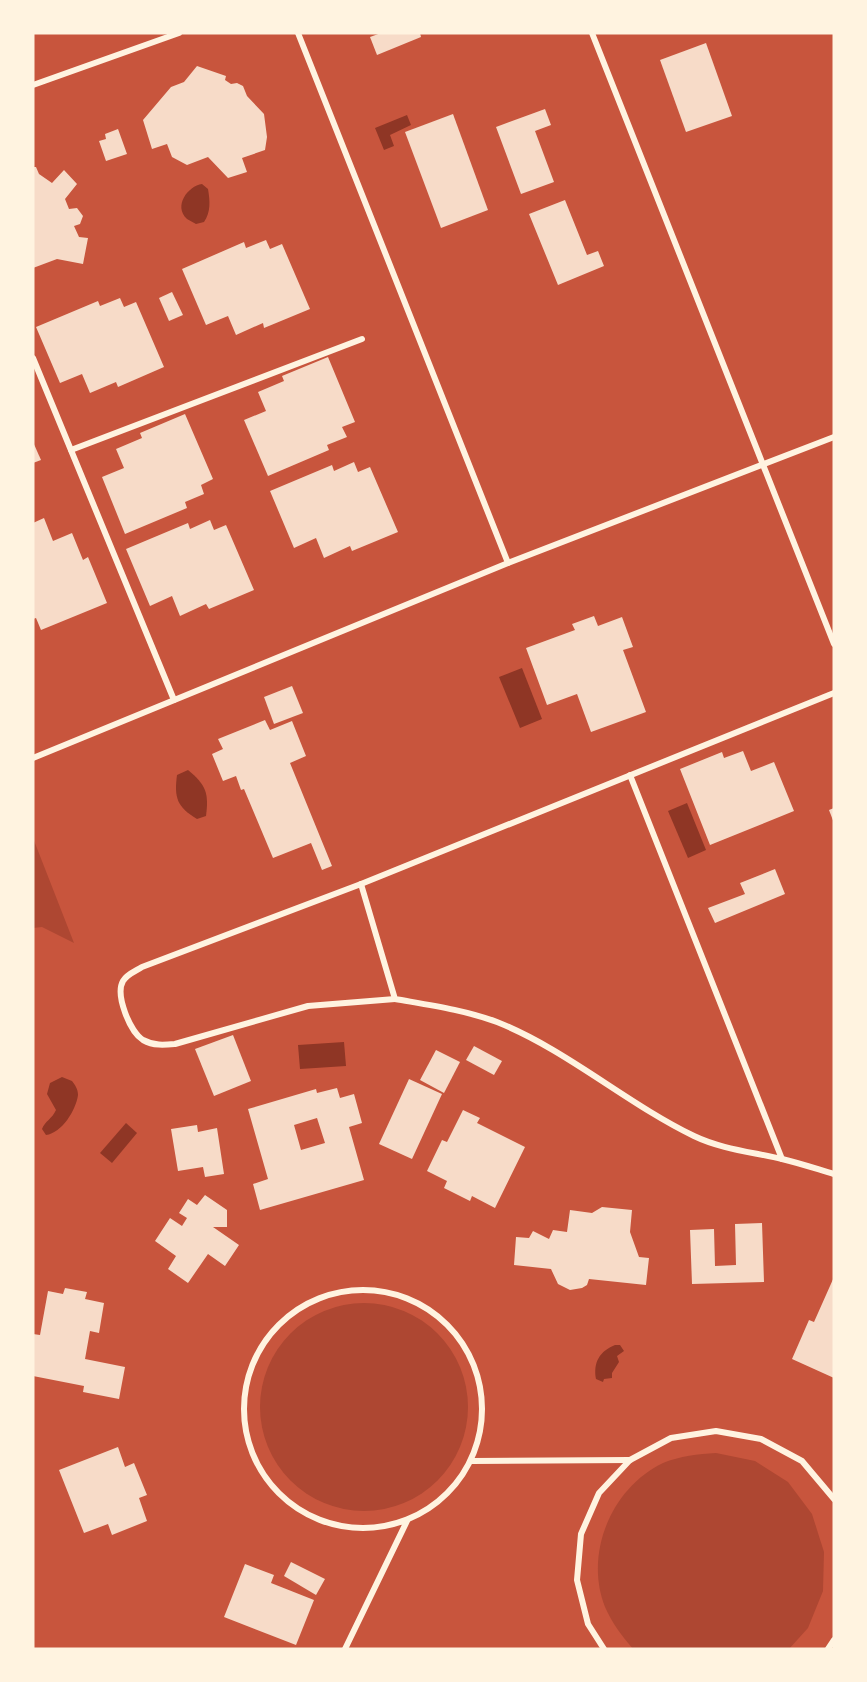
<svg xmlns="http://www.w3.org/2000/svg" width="867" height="1682" font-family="'Asap Condensed',sans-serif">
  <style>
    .green { fill: #ae4732 }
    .water { fill: #8f3625 }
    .building { fill: #f7dbc8; fill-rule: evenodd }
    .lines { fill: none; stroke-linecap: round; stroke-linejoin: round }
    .minor { stroke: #fff3e0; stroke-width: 6 }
  </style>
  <rect width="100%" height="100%" fill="#c8553d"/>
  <g class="green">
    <polygon points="33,838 74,943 42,927 33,928"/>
    <circle cx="364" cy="1407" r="104"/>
    <path d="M 716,1453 L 755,1461 L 788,1482 L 812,1514 L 824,1552 L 823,1591 L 808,1628 L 789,1649 L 633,1649 C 622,1636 612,1623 605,1607 C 584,1554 611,1488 663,1463 C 680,1456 698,1454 716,1453 Z"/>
  </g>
  <g class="water">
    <polygon points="407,115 411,125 390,135 394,146 384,150 375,128"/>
    <path d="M 202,184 L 208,189 C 210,201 211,212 204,222 L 196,224 C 193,222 190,221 187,219 C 173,206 188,186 202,184 Z"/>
    <polygon points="522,668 542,719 520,728 499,677"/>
    <path d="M 188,770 C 206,785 209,793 206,816 L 197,819 C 177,807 174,798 177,775 Z"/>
    <polygon points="687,803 706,850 688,858 668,811"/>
    <polygon points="344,1042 346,1066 300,1069 298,1045"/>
    <path d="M 62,1077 L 72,1081 C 75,1085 78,1089 78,1095 C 76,1110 62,1133 46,1135 L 42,1129 C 45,1121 52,1119 56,1110 L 47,1094 L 50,1083 Z"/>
    <polygon points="126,1123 137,1133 112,1163 100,1153"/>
    <path d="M 615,1345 L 620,1345 L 624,1351 L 617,1356 L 619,1362 L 612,1373 L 612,1378 L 604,1379 L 603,1382 L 596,1379 C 593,1362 600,1351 615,1345 Z"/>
  </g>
  <g class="building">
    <polygon points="381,33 420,33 421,37 377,55 370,37"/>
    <polygon points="706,43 732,116 686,132 660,60"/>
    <polygon points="197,66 226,76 225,80 231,84 237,83 243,86 247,96 264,114 267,137 265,150 242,158 247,172 228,178 208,157 187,165 172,157 167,144 152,149 143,120 171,87 184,82"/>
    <polygon points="545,109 551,125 535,131 554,182 521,194 496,127"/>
    <polygon points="453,114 488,210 441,228 405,132"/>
    <polygon points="118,129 127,154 106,161 99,141 106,139 105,134"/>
    <polygon points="33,167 36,167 39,174 52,183 64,170 77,184 65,199 69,209 77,208 83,216 80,224 74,226 79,237 88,238 83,264 57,259 33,268"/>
    <polygon points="565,200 587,255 598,251 604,266 558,285 529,214"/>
    <polygon points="266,240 270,249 282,244 310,309 264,328 263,323 236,335 228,316 206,325 182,269 244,242 246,248"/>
    <polygon points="172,292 183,315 169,321 159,298"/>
    <polygon points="120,298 124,307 136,302 164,367 118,387 116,382 90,393 82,374 60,383 36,327 98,301 100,306"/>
    <polygon points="328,357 355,422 342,427 347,437 327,445 329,450 268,476 244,420 266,411 258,392 284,381 282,376"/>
    <polygon points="185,414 213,479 201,485 204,494 185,502 187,508 125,534 102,477 124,468 116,449 142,438 140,433"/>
    <polygon points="33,442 41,460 33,463"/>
    <polygon points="354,462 358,472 370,467 398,532 352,551 350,546 324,558 316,538 294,548 270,491 332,465 334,471"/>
    <polygon points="44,518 53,541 72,533 83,560 88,557 107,603 41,630 36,618 33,619 33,523"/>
    <polygon points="210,520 214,530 226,525 254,590 209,609 206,604 180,616 172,596 150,606 126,549 188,523 190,529"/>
    <polygon points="594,616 598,626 622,617 633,647 623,650 646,712 591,732 577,694 547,705 526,648 575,630 572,624"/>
    <polygon points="292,686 303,713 274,724 264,697"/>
    <polygon points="265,720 270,730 292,721 306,756 290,763 332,866 322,870 311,843 273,858 244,789 241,790 236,776 223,781 212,754 223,749 218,739"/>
    <polygon points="743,751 751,771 774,762 794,811 710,845 680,769 722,752 724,758"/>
    <polygon points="834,808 834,823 829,810"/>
    <polygon points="775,869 785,894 715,923 708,908 745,894 740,883"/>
    <polygon points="233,1035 251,1081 214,1096 195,1049"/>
    <polygon points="474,1046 502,1061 494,1075 466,1060"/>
    <polygon points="436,1050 460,1062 444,1093 420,1080"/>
    <polygon points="409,1079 442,1094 412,1159 379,1144"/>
    <path d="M 337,1088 L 340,1098 L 354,1094 L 362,1123 L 349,1127 L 364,1180 L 260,1210 L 253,1184 L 268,1179 L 248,1109 L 316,1089 L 317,1093 ZM 317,1118 L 325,1143 L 301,1150 L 294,1125 Z"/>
    <polygon points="463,1110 480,1118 477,1123 525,1147 495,1208 472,1196 470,1201 444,1188 447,1181 427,1171 442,1140 447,1142"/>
    <polygon points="197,1125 198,1132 217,1128 224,1174 205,1177 203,1167 178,1171 171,1129"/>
    <polygon points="205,1195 227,1210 227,1227 213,1227 239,1245 225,1266 208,1254 188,1283 168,1269 176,1256 155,1241 170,1218 182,1226 187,1218 179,1213 188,1199 197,1205"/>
    <polygon points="602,1207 632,1210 630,1232 639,1257 649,1258 646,1285 589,1279 587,1285 582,1288 570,1290 558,1284 551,1269 514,1265 516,1237 529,1238 533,1231 549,1239 553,1230 567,1232 570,1210 592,1213"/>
    <polygon points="762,1223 764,1282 692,1284 690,1230 714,1229 715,1266 736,1265 735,1224"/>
    <polygon points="834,1277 834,1378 792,1359 809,1320 814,1322"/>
    <polygon points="65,1288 87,1292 85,1299 104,1303 99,1333 90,1331 85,1359 125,1367 119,1399 83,1392 84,1386 33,1376 33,1334 40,1335 48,1291 63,1294"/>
    <polygon points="118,1447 125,1467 134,1463 147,1495 139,1498 147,1521 112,1535 108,1524 84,1533 59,1470"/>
    <polygon points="291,1562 325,1579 316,1595 284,1576"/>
    <polygon points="245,1564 274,1575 271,1583 314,1600 296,1645 224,1617"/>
  </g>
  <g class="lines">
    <g class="minor">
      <polyline points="298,33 508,563"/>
      <polyline points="592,33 834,644"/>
      <polyline points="33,85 179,33"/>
      <polyline points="33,358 174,700"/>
      <polyline points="71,450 362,339"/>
      <polyline points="33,758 508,563 834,437"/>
      <polyline points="630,775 782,1159"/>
      <path d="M 361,884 L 395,999 C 429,1005 465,1010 497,1022 C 567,1050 626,1103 694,1136 C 721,1149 752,1152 782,1159 C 799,1163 817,1169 834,1174"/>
      <path d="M 395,999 L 308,1006 L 175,1044 C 164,1045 154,1046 143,1040 C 130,1032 115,995 123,981 C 127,974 136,971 142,967 L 361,884 L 834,693"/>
      <circle cx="363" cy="1409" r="119"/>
      <polyline points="472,1461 630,1460"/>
      <polyline points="345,1649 407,1521"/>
      <polyline points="604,1649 588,1624 577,1580 581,1534 599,1493 630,1460 671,1438 716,1431 761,1439 802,1461 834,1499"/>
      <polyline points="828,1649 834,1640"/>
    </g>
  </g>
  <rect width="867" height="1682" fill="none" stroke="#fff3e0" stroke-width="69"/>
</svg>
